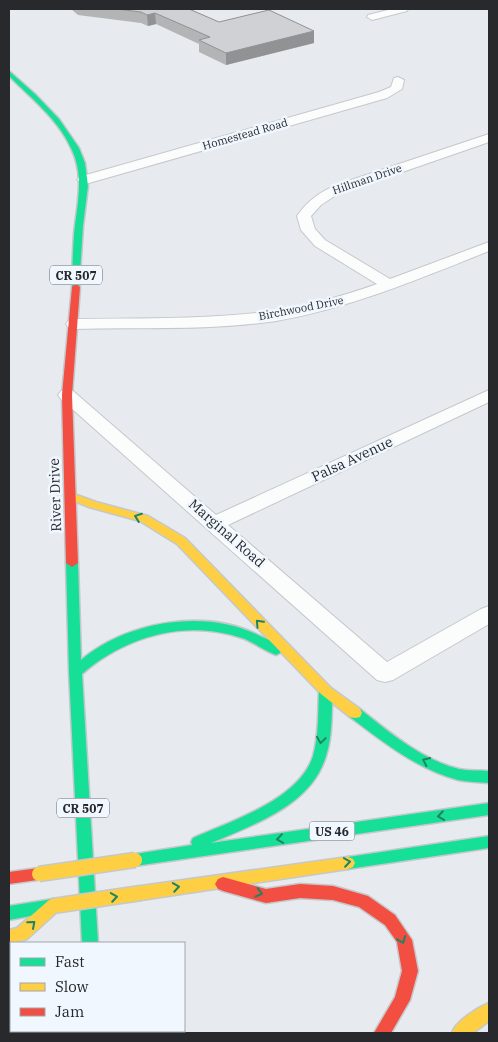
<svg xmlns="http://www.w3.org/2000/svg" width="498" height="1042" font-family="'IBM Plex Serif',serif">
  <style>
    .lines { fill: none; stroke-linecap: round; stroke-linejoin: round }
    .street-casing { stroke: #c5c8cb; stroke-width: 2 }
    .fast-casing { stroke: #c5c8cb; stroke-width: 3 }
    .slow-casing { stroke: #c5c8cb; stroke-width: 3 }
    .jam-casing { stroke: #c5c8cb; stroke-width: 3 }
    .street { fill: #fbfcfc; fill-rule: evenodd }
    .fast { fill: #16e098; fill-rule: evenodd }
    .slow { fill: #ffcf43; fill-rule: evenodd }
    .jam { fill: #f24e42; fill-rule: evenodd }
    .slow-bridge-casing { stroke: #c5c8cb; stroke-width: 17; stroke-linecap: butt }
    .slow-bridge { stroke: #ffcf43; stroke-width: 14 }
    .wall { fill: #b2b4b6 }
    .shaded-wall { fill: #919294 }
    .building { fill: #cfd1d4; stroke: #919294 }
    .oneway { stroke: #1e8462 }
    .labels { text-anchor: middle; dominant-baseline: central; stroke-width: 5; stroke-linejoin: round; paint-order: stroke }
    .far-street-label { font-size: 11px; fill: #27292c; stroke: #f1f7ff }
    .shield { fill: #f1f7ff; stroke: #64676b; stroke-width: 1 }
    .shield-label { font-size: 12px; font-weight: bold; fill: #27292c }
    .street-label { font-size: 14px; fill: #27292c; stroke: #f1f7ff }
  </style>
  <rect width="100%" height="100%" fill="#e7eaee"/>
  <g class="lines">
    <defs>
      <g id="street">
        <polygon points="392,9 408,9 407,11 372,20 367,17 368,15"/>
        <polygon points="398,77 404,80 402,89 387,98 89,183 84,184 77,180 79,177 379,92 391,87 394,78"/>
        <path d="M 489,134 L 489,142 L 336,195 L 321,205 L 311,216 L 315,229 L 325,240 L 390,279 L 489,242 L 489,251 C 419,279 350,308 276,321 C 210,331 141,327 74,329 L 68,327 L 66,324 L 68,321 L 74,319 C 140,318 207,320 273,311 C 309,306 343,296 377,284 L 315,246 L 301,230 L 297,216 C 308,200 321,191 339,184 Z"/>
        <polygon points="67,390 73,391 216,515 489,390 489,402 228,525 387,662 481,609 489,606 489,624 393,680 385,682 377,680 61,399 58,395 61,391"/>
      </g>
      <g id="fast">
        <path d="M 9,71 L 35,94 L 59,119 L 79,148 L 85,163 L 88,186 L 83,226 L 79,289 L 76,290 L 72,287 C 72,269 73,251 74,234 C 77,204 85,176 71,148 C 58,119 31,98 9,76 Z"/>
        <path d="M 72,559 L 78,563 L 81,660 C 127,621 206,608 260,636 C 267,639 278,643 282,650 L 280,653 L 276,655 C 264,651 254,642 242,638 C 185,619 126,636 82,674 L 98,943 L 82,943 L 69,672 L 66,563 Z"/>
        <path d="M 326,686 L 331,688 L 333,691 C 331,712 333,735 326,756 C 311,806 254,824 211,843 L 489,803 L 489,815 L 135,866 L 130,864 L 128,860 L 130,856 L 135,854 L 192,845 L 191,842 L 193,838 C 231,821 299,800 313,756 C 319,735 318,712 319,691 L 321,688 Z"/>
        <path d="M 355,708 L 360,709 C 389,732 422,760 459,769 C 468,771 479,770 489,771 L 489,783 C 479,782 468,782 458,780 C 417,769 383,742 350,717 L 348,713 L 350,709 Z"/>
        <polygon points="489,836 489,848 348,869 343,867 341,863 343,859 348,857"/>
        <polygon points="53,899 58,901 61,906 58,911 9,920 9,906"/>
      </g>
      <g id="slow">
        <polygon points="71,493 96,502 148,516 185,538 331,688 360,709 362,713 360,717 355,718 350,717 321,694 177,544 140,521 89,507 67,498 66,496"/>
        <polygon points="348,857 353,859 355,863 353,867 348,869 141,900 136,898 133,893 136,888 141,886"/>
        <polygon points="53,899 58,901 61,906 58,911 27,939 9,944 9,930 17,928 48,901"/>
        <path d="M 489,1003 L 489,1021 L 473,1033 L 452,1033 C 456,1021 477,1008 489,1003 Z"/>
        <polygon points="108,1031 124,1031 125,1033 109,1033"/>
      </g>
      <g id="jam">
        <polygon points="76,284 80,287 72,395 78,563 72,567 66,563 62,395 72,287"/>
        <polygon points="39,868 44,869 47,874 44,879 9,884 9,872"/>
        <polygon points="223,877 266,889 300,884 333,886 368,896 395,915 412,940 418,971 410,1000 391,1033 374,1033 395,997 402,971 397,942 385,925 359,907 333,900 300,898 266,903 223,891 218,889 215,884 218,879"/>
        <rect x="81" y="1031" width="16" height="2"/>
      </g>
    </defs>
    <use href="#street" class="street-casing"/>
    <use href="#fast" class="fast-casing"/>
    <use href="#slow" class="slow-casing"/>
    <use href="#jam" class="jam-casing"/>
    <use href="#street" class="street"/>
    <use href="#fast" class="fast"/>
    <use href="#slow" class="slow"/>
    <use href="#jam" class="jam"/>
    <defs>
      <g id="slow-bridge">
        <polyline points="39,874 135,860"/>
        <polyline points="53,906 141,893"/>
      </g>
    </defs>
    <use href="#slow-bridge" class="slow-bridge-casing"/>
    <use href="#slow-bridge" class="slow-bridge"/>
  </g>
  <polygon class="wall" points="71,9 189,9 219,22 314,31 314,43 226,65 199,52 199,44 156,24 148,26 141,23 78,15"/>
  <g class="shaded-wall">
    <polygon points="155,13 156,24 148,26 147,15"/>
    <polygon points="314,31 314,43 226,65 226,53"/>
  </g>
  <polygon class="building" points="117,9 189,9 219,22 269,10 314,31 226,53 199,40 210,37 155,13 147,15 141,12"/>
  <defs><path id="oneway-chevron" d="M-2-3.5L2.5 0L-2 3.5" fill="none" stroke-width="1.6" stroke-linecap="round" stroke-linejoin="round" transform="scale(1.25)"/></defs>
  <g class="oneway">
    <use href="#oneway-chevron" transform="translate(138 517) rotate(-159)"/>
    <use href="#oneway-chevron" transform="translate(259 623) rotate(-133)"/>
    <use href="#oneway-chevron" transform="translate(321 740) rotate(98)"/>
    <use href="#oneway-chevron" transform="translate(426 761) rotate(-155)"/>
    <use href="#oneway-chevron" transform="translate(441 816) rotate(172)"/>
    <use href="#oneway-chevron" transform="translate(280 839) rotate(172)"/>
    <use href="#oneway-chevron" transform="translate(347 862) rotate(-8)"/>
    <use href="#oneway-chevron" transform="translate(176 887) rotate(-9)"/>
    <use href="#oneway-chevron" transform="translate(259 893) rotate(14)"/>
    <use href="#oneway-chevron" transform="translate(114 897) rotate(-9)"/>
    <use href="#oneway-chevron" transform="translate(32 924) rotate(-41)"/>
    <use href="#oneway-chevron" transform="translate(402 940) rotate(68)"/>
  </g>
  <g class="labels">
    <g class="far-street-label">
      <text transform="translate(245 134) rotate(-16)">Homestead Road</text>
      <text transform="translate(367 179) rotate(-19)">Hillman Drive</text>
      <text transform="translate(301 308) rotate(-11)">Birchwood Drive</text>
    </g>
    <g class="shield">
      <rect x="50" y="265.5" width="52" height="19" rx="4"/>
      <rect x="57" y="798.5" width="52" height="19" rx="4"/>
      <rect x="309.5" y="821.5" width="45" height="19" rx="4"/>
    </g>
    <g class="shield-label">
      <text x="76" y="275">CR 507</text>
      <text x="83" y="808">CR 507</text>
      <text x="332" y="831">US 46</text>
    </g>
    <g class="street-label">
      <text transform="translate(352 459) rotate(-25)">Palsa Avenue</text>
      <text transform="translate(55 495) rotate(-92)">River Drive</text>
      <text transform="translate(227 533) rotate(41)">Marginal Road</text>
    </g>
  </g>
  <rect width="498" height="1042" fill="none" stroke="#27292c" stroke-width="20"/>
  <rect x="10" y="942" width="175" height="90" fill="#f1f7ff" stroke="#a0a5ab"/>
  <rect x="20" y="958" width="25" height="8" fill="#16e098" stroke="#a0a5ab"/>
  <text x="55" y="967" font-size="15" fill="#27292c">Fast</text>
  <rect x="20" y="983" width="25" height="8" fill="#ffcf43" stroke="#a0a5ab"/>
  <text x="55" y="992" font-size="15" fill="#27292c">Slow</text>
  <rect x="20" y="1008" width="25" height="8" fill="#f24e42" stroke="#a0a5ab"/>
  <text x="55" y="1017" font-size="15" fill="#27292c">Jam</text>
</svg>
